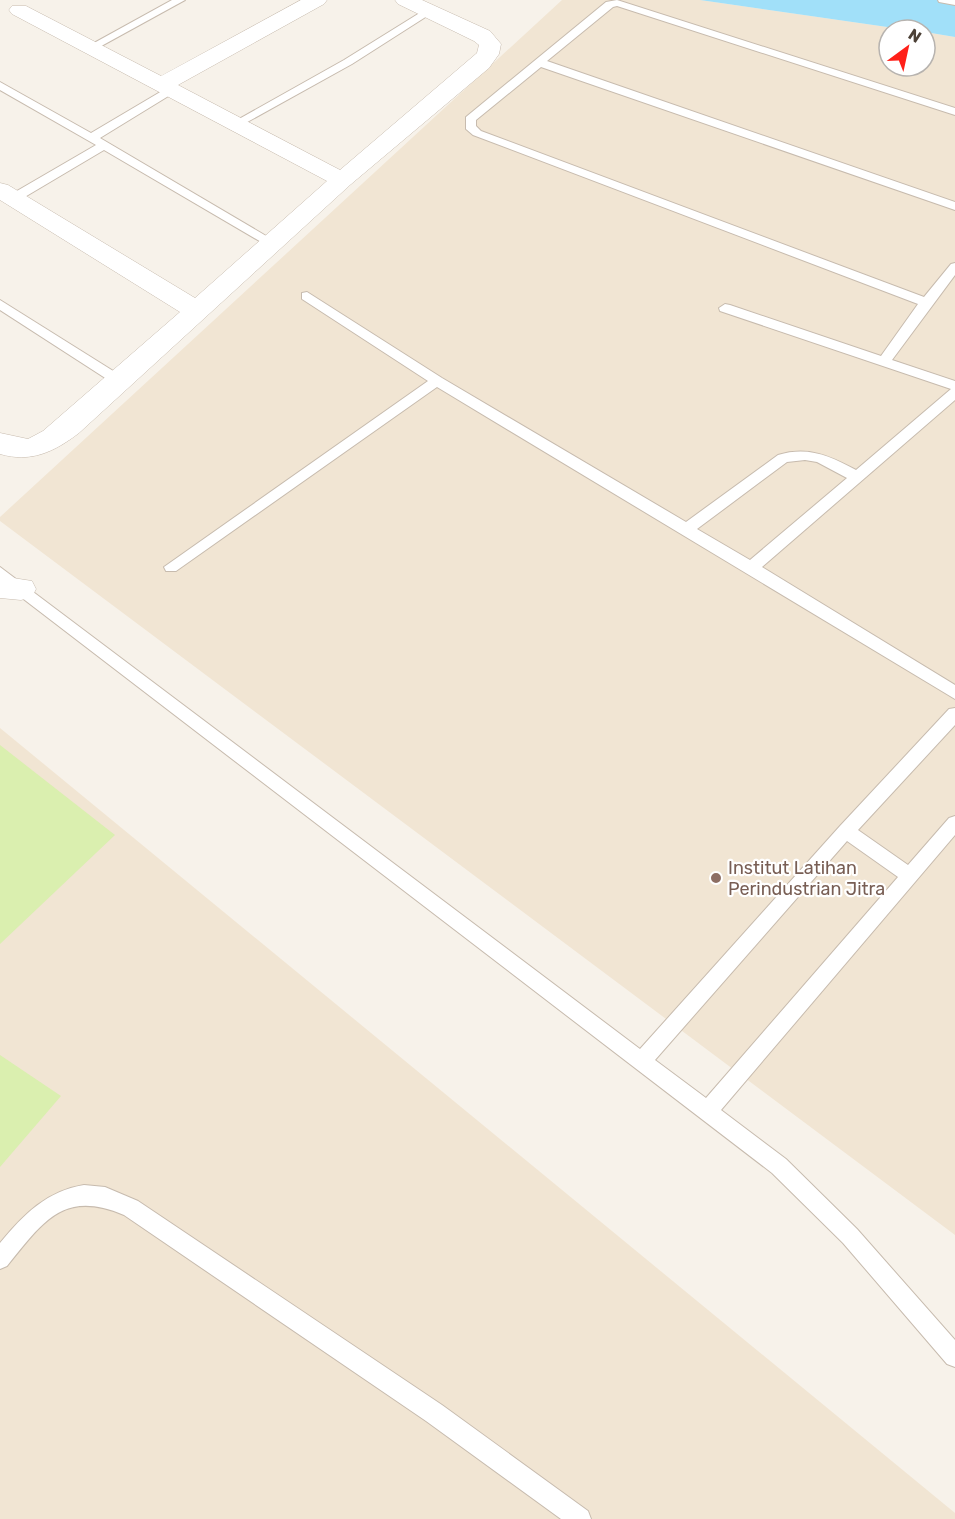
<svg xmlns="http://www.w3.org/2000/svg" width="955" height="1519" font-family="Rubik,sans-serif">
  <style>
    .education { fill: #f1e5d3 }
    .green { fill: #daefaf }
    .water { fill: #a1e0f9 }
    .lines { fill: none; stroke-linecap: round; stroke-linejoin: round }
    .service-casing { stroke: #c7bbae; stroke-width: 2 }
    .minor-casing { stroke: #c7bbae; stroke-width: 1 }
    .tertiary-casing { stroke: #c7bbae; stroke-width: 1 }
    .service { fill: #fff; fill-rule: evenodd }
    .minor { fill: #fff; fill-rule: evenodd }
    .tertiary { fill: #fff; fill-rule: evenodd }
    .education-dot { fill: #8d6e63; stroke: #fff; stroke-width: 2 }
    .labels { text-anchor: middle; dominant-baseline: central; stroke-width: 4.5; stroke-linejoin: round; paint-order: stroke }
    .education-label { font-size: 18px; fill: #785e54; stroke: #fff; text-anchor: start }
  </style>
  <rect width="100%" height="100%" fill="#f7f2ea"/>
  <g class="education">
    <polygon points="562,0 700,0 908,30 889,30 889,66 925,66 925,32 955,37 955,1235 0,521 0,517"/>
    <polygon points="0,728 955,1513 955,1519 0,1519"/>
  </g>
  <g class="green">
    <polygon points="0,745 115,835 0,944"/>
    <polygon points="0,1055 61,1096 0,1167"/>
  </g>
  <polygon class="water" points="700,0 955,0 955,37 925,32 925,30 908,30"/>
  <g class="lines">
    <defs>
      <g id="service">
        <polygon points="172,0 185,0 94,50 85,48"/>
        <path d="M 617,0 L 955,108 L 955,115 L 617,6 L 613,7 L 547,61 L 955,202 L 955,210 L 541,67 L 476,120 L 476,126 L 481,131 L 924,297 L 951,264 L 955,263 L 955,275 L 892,360 L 955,381 L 955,400 L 762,567 L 955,685 L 955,699 L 437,387 L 176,571 L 166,571 L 164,567 L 428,381 L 302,299 L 302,293 L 307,292 L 442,378 L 686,522 L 778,455 C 808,446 830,456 856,470 L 951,389 L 720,311 L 719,308 L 725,304 L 730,305 L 881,356 L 918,304 L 473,135 L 466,129 L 466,117 L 606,2 ZM 805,460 L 817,462 L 847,478 L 750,560 L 697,529 L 787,462 Z"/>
        <polygon points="938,0 955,0 955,5 939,2"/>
        <polygon points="426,9 435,11 352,64 240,126 230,124 344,60"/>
        <polygon points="0,82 91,133 167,88 175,88 175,92 100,138 278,243 276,246 268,246 104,150 18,201 10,201 10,195 96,145 0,90"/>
        <polygon points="0,300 126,379 126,385 116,385 0,310"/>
        <path d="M 0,567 L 640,1049 L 840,826 L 949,709 L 955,708 L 955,725 L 858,830 L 908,865 L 949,818 L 955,816 L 955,835 L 721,1110 L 786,1159 L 857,1229 L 955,1340 L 955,1367 L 947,1364 L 843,1243 L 772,1173 L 0,581 ZM 847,841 L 898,877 L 706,1098 L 655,1060 Z"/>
        <path d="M 84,1185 L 105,1187 L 138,1201 L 442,1405 L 588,1511 L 591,1519 L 561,1519 L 426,1421 L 124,1215 C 63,1189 43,1222 7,1266 L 0,1269 L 0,1243 C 24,1214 47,1191 84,1185 Z"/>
      </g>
      <path id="minor" d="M 301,0 L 327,0 L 324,4 L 178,85 L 340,170 L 477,53 L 479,45 L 474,41 L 398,4 L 395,0 L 422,0 L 490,31 L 501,44 L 499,54 L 489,68 L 350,185 L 79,433 C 54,452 31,463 0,454 L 0,433 L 28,439 L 43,431 L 180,312 L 0,200 L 0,183 L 8,185 L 195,298 L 327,181 L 12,14 L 9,10 L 12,6 L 26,6 L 161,76 Z"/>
      <polygon id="tertiary" points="0,576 32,581 36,589 32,597 21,600 0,598"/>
    </defs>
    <use href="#service" class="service-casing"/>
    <use href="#minor" class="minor-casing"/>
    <use href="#tertiary" class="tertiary-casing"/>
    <use href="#service" class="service"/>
    <use href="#minor" class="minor"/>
    <use href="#tertiary" class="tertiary"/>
  </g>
  <circle class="education-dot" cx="716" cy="878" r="6"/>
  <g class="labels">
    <g class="education-label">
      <text x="728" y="868">Institut Latihan<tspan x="728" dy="21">Perindustrian Jitra</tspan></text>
    </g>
  </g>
  <g transform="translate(907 48) rotate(33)"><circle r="28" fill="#ffffff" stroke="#b7b3af" stroke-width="1.5"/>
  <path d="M0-4.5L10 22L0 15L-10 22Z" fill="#ff2019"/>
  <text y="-9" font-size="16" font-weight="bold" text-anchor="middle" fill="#4c4137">N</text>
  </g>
</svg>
